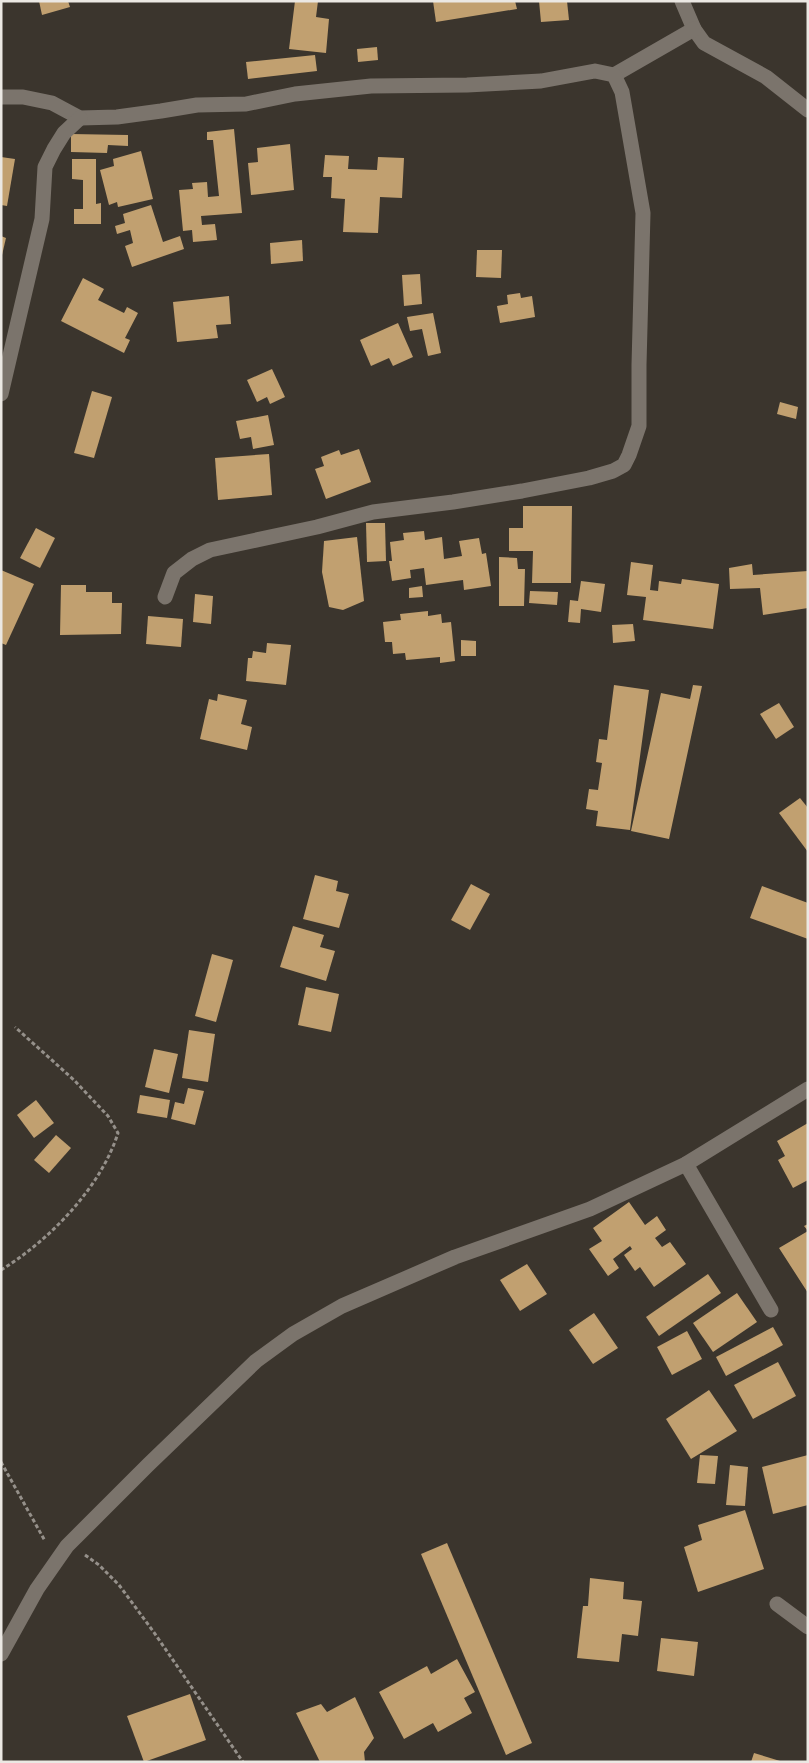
<svg xmlns="http://www.w3.org/2000/svg" width="809" height="1763" font-family="Merriweather,serif">
  <style>
    .building { fill: #c1a070 }
    .lines { fill: none; stroke-linecap: round; stroke-linejoin: round }
    .path { stroke: #95908a; stroke-width: 3; stroke-dasharray: 4 2.5; stroke-linecap: butt }
    .minor { stroke: #7b746c; stroke-width: 15 }
  </style>
  <rect width="100%" height="100%" fill="#3b352d"/>
  <g class="building">
    <polygon points="39,1 68,1 70,7 42,15"/>
    <polygon points="295,1 318,1 316,17 329,19 326,53 289,49"/>
    <polygon points="433,1 515,1 517,9 436,22"/>
    <polygon points="539,1 567,1 569,20 541,22"/>
    <polygon points="377,47 378,60 358,62 357,49"/>
    <polygon points="315,55 317,71 248,79 246,62"/>
    <polygon points="234,129 242,213 201,216 202,225 215,224 217,240 193,242 192,230 183,231 179,190 193,189 192,183 207,182 208,197 219,196 213,140 207,140 207,132"/>
    <polygon points="71,134 128,135 128,146 108,145 107,153 71,152"/>
    <polygon points="290,144 294,190 251,195 248,163 258,162 257,148"/>
    <polygon points="141,151 153,199 118,207 117,202 109,205 100,170 114,166 113,159"/>
    <polygon points="325,155 349,156 348,169 377,170 378,157 404,158 402,198 380,197 378,233 343,232 345,199 331,198 332,177 323,177"/>
    <polygon points="1,157 15,159 7,206 1,205"/>
    <polygon points="72,159 96,159 96,204 101,203 101,224 74,224 74,209 83,209 83,180 72,179"/>
    <polygon points="151,205 163,242 180,236 184,249 132,267 125,246 133,243 130,230 117,234 115,226 125,223 123,214"/>
    <polygon points="1,236 6,238 2,255 1,255"/>
    <polygon points="302,240 303,261 271,264 270,243"/>
    <polygon points="477,250 502,250 501,278 476,277"/>
    <polygon points="420,274 422,304 404,306 402,275"/>
    <polygon points="83,278 104,289 98,300 124,313 127,307 138,313 125,338 130,340 124,353 61,321"/>
    <polygon points="520,293 521,298 532,296 535,317 500,323 497,306 508,304 507,295"/>
    <polygon points="229,296 231,324 216,325 218,338 177,342 173,302"/>
    <polygon points="433,313 441,353 428,356 422,329 410,331 407,317"/>
    <polygon points="398,323 413,357 393,366 389,358 371,366 360,340"/>
    <polygon points="272,369 285,397 270,404 267,397 257,402 247,380"/>
    <polygon points="92,391 112,397 94,458 74,453"/>
    <polygon points="780,402 798,407 796,419 777,414"/>
    <polygon points="268,415 274,445 253,449 251,437 240,439 236,421"/>
    <polygon points="359,449 371,482 326,499 315,469 324,466 321,457 339,450 341,455"/>
    <polygon points="269,454 272,495 218,500 215,458"/>
    <polygon points="523,506 572,506 571,583 532,583 533,551 509,551 509,528 523,528"/>
    <polygon points="366,523 385,523 386,561 367,562"/>
    <polygon points="36,528 55,538 40,568 20,558"/>
    <polygon points="424,531 425,540 442,537 444,559 462,556 459,541 479,538 482,554 486,553 491,586 464,590 463,580 426,585 424,568 410,570 411,578 392,581 389,561 392,561 390,542 404,540 403,533"/>
    <polygon points="357,537 364,601 343,610 329,607 322,572 324,541"/>
    <polygon points="499,557 517,558 518,569 525,569 524,606 499,606"/>
    <polygon points="631,562 653,565 650,590 658,591 659,581 681,584 682,579 719,584 713,629 643,620 646,597 627,595"/>
    <polygon points="752,564 753,575 808,571 808,608 763,615 760,588 730,589 729,568"/>
    <polygon points="1,570 34,584 6,645 1,643"/>
    <polygon points="581,581 605,584 601,612 581,609 580,623 568,622 570,600 578,601"/>
    <polygon points="61,585 86,585 86,592 112,592 112,603 122,603 121,634 60,635"/>
    <polygon points="422,586 423,597 409,598 409,588"/>
    <polygon points="530,591 558,592 557,605 529,603"/>
    <polygon points="195,594 213,596 211,624 193,622"/>
    <polygon points="428,611 428,616 441,614 442,623 451,622 455,661 440,663 440,657 406,660 405,653 393,654 392,642 385,642 383,622 401,620 400,614"/>
    <polygon points="148,616 183,619 181,647 146,644"/>
    <polygon points="633,624 635,641 613,643 612,625"/>
    <polygon points="461,640 476,641 476,656 461,656"/>
    <polygon points="267,643 291,645 286,685 246,681 248,658 252,658 253,651 266,653"/>
    <polygon points="614,685 649,690 630,830 596,826 598,811 586,809 589,789 598,790 602,763 596,762 599,739 607,740"/>
    <polygon points="693,685 702,686 669,839 631,831 661,693 690,699"/>
    <polygon points="218,694 247,700 241,724 252,727 247,750 200,739 209,699 217,701"/>
    <polygon points="779,703 794,727 776,739 760,714"/>
    <polygon points="800,798 808,808 808,852 779,813"/>
    <polygon points="315,875 338,881 336,891 349,894 339,928 303,919"/>
    <polygon points="471,884 490,894 470,930 451,920"/>
    <polygon points="762,886 808,903 808,939 750,918"/>
    <polygon points="293,926 324,935 320,947 335,951 326,981 280,967"/>
    <polygon points="212,954 233,960 216,1022 195,1016"/>
    <polygon points="306,987 339,994 331,1032 298,1025"/>
    <polygon points="189,1030 215,1034 208,1082 182,1078"/>
    <polygon points="154,1049 178,1054 169,1093 145,1087"/>
    <polygon points="188,1088 204,1091 195,1125 171,1119 175,1102 184,1104"/>
    <polygon points="140,1095 170,1100 167,1118 137,1113"/>
    <polygon points="36,1100 54,1123 34,1138 17,1115"/>
    <polygon points="808,1123 808,1180 793,1188 778,1160 785,1156 777,1141"/>
    <polygon points="56,1135 71,1148 49,1173 34,1160"/>
    <polygon points="629,1202 645,1225 657,1216 666,1230 655,1238 662,1247 670,1242 686,1264 654,1287 640,1267 635,1271 624,1255 632,1249 630,1246 613,1259 619,1268 608,1276 589,1249 602,1241 593,1228"/>
    <polygon points="808,1224 808,1293 779,1248 808,1231 804,1226"/>
    <polygon points="527,1264 547,1294 520,1311 500,1280"/>
    <polygon points="708,1274 721,1293 659,1336 646,1317"/>
    <polygon points="737,1293 757,1322 713,1352 693,1323"/>
    <polygon points="594,1313 618,1348 593,1364 569,1330"/>
    <polygon points="773,1327 783,1345 726,1376 716,1357"/>
    <polygon points="687,1331 702,1359 672,1375 657,1347"/>
    <polygon points="778,1362 796,1396 753,1419 734,1385"/>
    <polygon points="709,1390 737,1431 691,1459 666,1419"/>
    <polygon points="700,1455 718,1456 715,1484 697,1483"/>
    <polygon points="808,1455 808,1505 773,1514 762,1467"/>
    <polygon points="730,1465 748,1467 745,1506 726,1505"/>
    <polygon points="745,1510 764,1569 698,1592 684,1547 702,1540 698,1525"/>
    <polygon points="447,1543 532,1743 506,1755 421,1554"/>
    <polygon points="590,1578 624,1582 623,1599 642,1601 638,1636 622,1634 619,1662 577,1658 583,1606 588,1606"/>
    <polygon points="661,1638 698,1642 694,1676 657,1671"/>
    <polygon points="457,1659 475,1692 464,1698 472,1713 438,1732 433,1723 404,1739 379,1692 427,1666 431,1674"/>
    <polygon points="190,1694 206,1740 144,1762 127,1716"/>
    <polygon points="355,1697 374,1738 364,1752 365,1762 320,1762 296,1713 321,1704 327,1712"/>
    <polygon points="754,1753 780,1761 780,1762 751,1762"/>
  </g>
  <g class="lines">
    <g class="path">
      <path d="M 1,1270 C 50,1240 101,1187 118,1133 L 108,1116 L 74,1080 L 15,1027"/>
      <polyline points="1,1462 45,1541"/>
      <polyline points="85,1555 99,1565 119,1585 153,1631 243,1762"/>
    </g>
    <g class="minor">
      <polyline points="682,1 694,29 704,43 766,77 808,110"/>
      <polyline points="614,75 694,29"/>
      <polyline points="1,97 23,97 52,103 80,118 117,117 161,111 197,105 246,104 295,94 371,86 467,85 541,81 595,71 614,75 622,92 643,213 639,365 639,426 629,455 624,465 613,471 589,478 522,491 453,502 373,512 317,527 210,550 192,559 174,573 165,597"/>
      <polyline points="1,394 42,219 45,167 54,149 64,133 80,118"/>
      <polyline points="686,1164 771,1310"/>
      <polyline points="777,1604 808,1627"/>
      <polyline points="1,1654 37,1589 67,1546 148,1465 256,1361 293,1334 342,1306 455,1257 590,1209 686,1164 808,1089"/>
    </g>
  </g>
  <rect width="809" height="1763" fill="none" stroke="#ebe8e3" stroke-width="5"/>
</svg>
